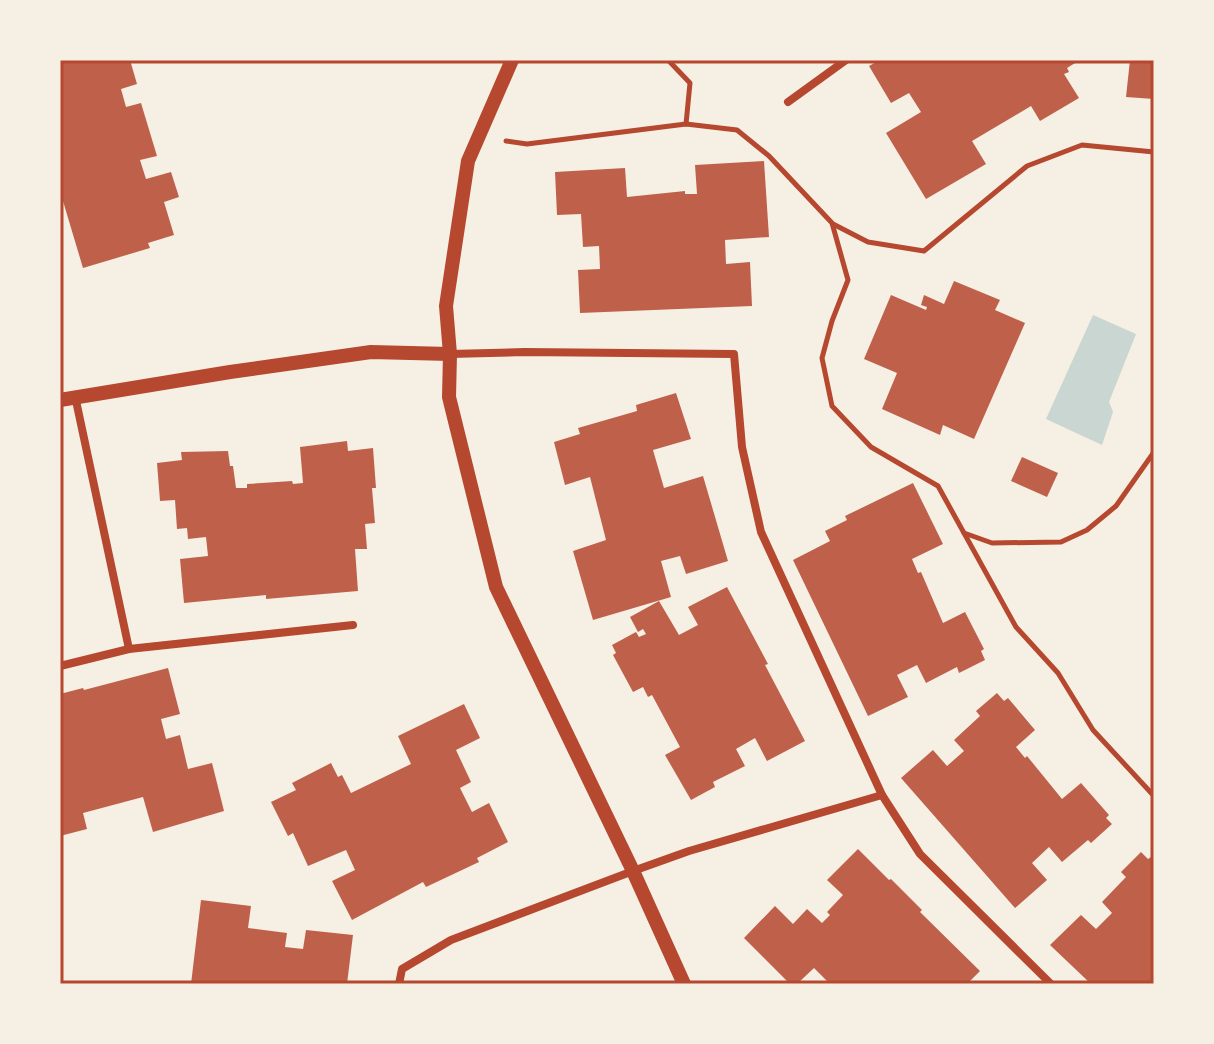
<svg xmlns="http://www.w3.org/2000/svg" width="1214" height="1044" font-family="'Sofia Sans Condensed',sans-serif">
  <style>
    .water { fill: #c9d6d2 }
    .building { fill: #bf614a }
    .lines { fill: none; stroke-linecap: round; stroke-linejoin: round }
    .path { stroke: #b5482f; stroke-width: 5 }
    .minor { stroke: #b5482f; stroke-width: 8 }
    .tertiary { stroke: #b5482f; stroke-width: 14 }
    .neatline { fill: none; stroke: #b5482f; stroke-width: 3 }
  </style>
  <rect width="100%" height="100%" fill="#f6efe4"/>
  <polygon class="water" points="1093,315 1136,334 1109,402 1113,412 1102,445 1046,419"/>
  <g class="building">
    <polygon points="60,60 113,60 113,62 130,60 137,84 121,89 126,107 141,103 157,156 140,160 146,179 171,172 179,197 164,202 174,235 148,243 150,248 83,268 60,191"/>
    <polygon points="880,60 1080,60 1067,68 1069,72 1064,74 1079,98 1040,121 1031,106 972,141 986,164 926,199 886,133 921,112 909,93 891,103 869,66"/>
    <polygon points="1130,60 1154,60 1154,99 1126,97"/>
    <polygon points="764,161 769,237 725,240 726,264 750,262 752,306 580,313 578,270 600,269 599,246 583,247 581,214 557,215 555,172 625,168 627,197 685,191 685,194 697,194 695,165"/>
    <polygon points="954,281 1000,300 995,310 1025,323 974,439 943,425 940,435 882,409 897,373 864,359 891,295 926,310 927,307 921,305 924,295 944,304"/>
    <polygon points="676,393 691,439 653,450 664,488 703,476 728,561 686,574 680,556 661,561 671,597 593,620 573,551 606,540 590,477 565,485 554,442 580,434 578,428 637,411 636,405"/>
    <polygon points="347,441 348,451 373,448 376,488 372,488 375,523 365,524 367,549 355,549 358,591 266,599 266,595 184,603 180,559 208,556 206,537 188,539 187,528 177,529 175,500 160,501 157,463 182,460 181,452 228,451 230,466 233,466 236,488 247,488 247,484 292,481 293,484 303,483 300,447"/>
    <polygon points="1022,457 1058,473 1047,497 1011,481"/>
    <polygon points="913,483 943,544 912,559 918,573 921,572 943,623 965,612 984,649 981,651 985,660 959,673 957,667 926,683 917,665 897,675 908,697 868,716 793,560 830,541 825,531 847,520 845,516"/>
    <polygon points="727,587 768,664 765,665 805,741 767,761 755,738 736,749 745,766 713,782 715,787 691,800 665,755 680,747 652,695 648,697 643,687 633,692 613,655 616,653 612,645 636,632 639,637 646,634 643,629 638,632 630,617 659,601 679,635 698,625 688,607"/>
    <polygon points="168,668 180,714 161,719 166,739 180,735 188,769 212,763 224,811 153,832 143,797 83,813 87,829 60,836 60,694 83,688 84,690"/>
    <polygon points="997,693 1004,701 1008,698 1035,730 1016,747 1025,758 1027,756 1062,799 1081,783 1109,815 1106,818 1112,824 1091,843 1088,840 1062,862 1049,847 1032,863 1047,880 1015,908 901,778 933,750 947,766 964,751 954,740 980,716 976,711"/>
    <polygon points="464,704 480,738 456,750 471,782 460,788 472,812 489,803 508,842 477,858 479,862 426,887 423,882 352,920 332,881 355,870 346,850 308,866 293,833 288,836 271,802 296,790 292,783 331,763 338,777 342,775 351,793 411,764 398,736"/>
    <polygon points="858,849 889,880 891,879 922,910 920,912 980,971 967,984 830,984 814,968 797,984 790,984 744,938 775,906 793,924 807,909 822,923 830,915 827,912 843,895 827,880"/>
    <polygon points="1141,852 1148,859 1151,857 1154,860 1154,984 1091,984 1050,945 1081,915 1096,929 1112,913 1102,902 1126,877 1121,872"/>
    <polygon points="201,900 251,906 248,928 287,933 285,947 303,949 306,930 353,935 347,984 191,984"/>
  </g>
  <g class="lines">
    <g class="path">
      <polyline points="668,60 690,83 686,124"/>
      <polyline points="506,141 527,144 686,124 737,130 769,156 832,223 848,280 832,321 822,358 832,406 871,447 938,486 1016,627 1058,673 1093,730 1154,796"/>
      <polyline points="833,224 868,242 924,251 1027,166 1082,145 1154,152"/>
      <polyline points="964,533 992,543 1061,542 1087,530 1116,506 1154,452"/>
    </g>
    <g class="minor">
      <polyline points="788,102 846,60"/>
      <polyline points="450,354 524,352 734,354 742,447 761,532 882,795 920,854 1051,984"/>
      <polyline points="75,396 129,649"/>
      <polyline points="60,666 129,649 353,625"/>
      <polyline points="399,984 402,969 451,940 633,871 689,851 882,795"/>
    </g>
    <g class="tertiary">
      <polyline points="512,60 468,161 446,306 450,354 449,397 496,587 633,871 684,984"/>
      <polyline points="60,400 230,372 371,352 450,354"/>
    </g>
  </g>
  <rect width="1214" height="1044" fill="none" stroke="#f6efe4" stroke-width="124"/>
  <rect x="62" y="62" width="1090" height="920" class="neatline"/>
</svg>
